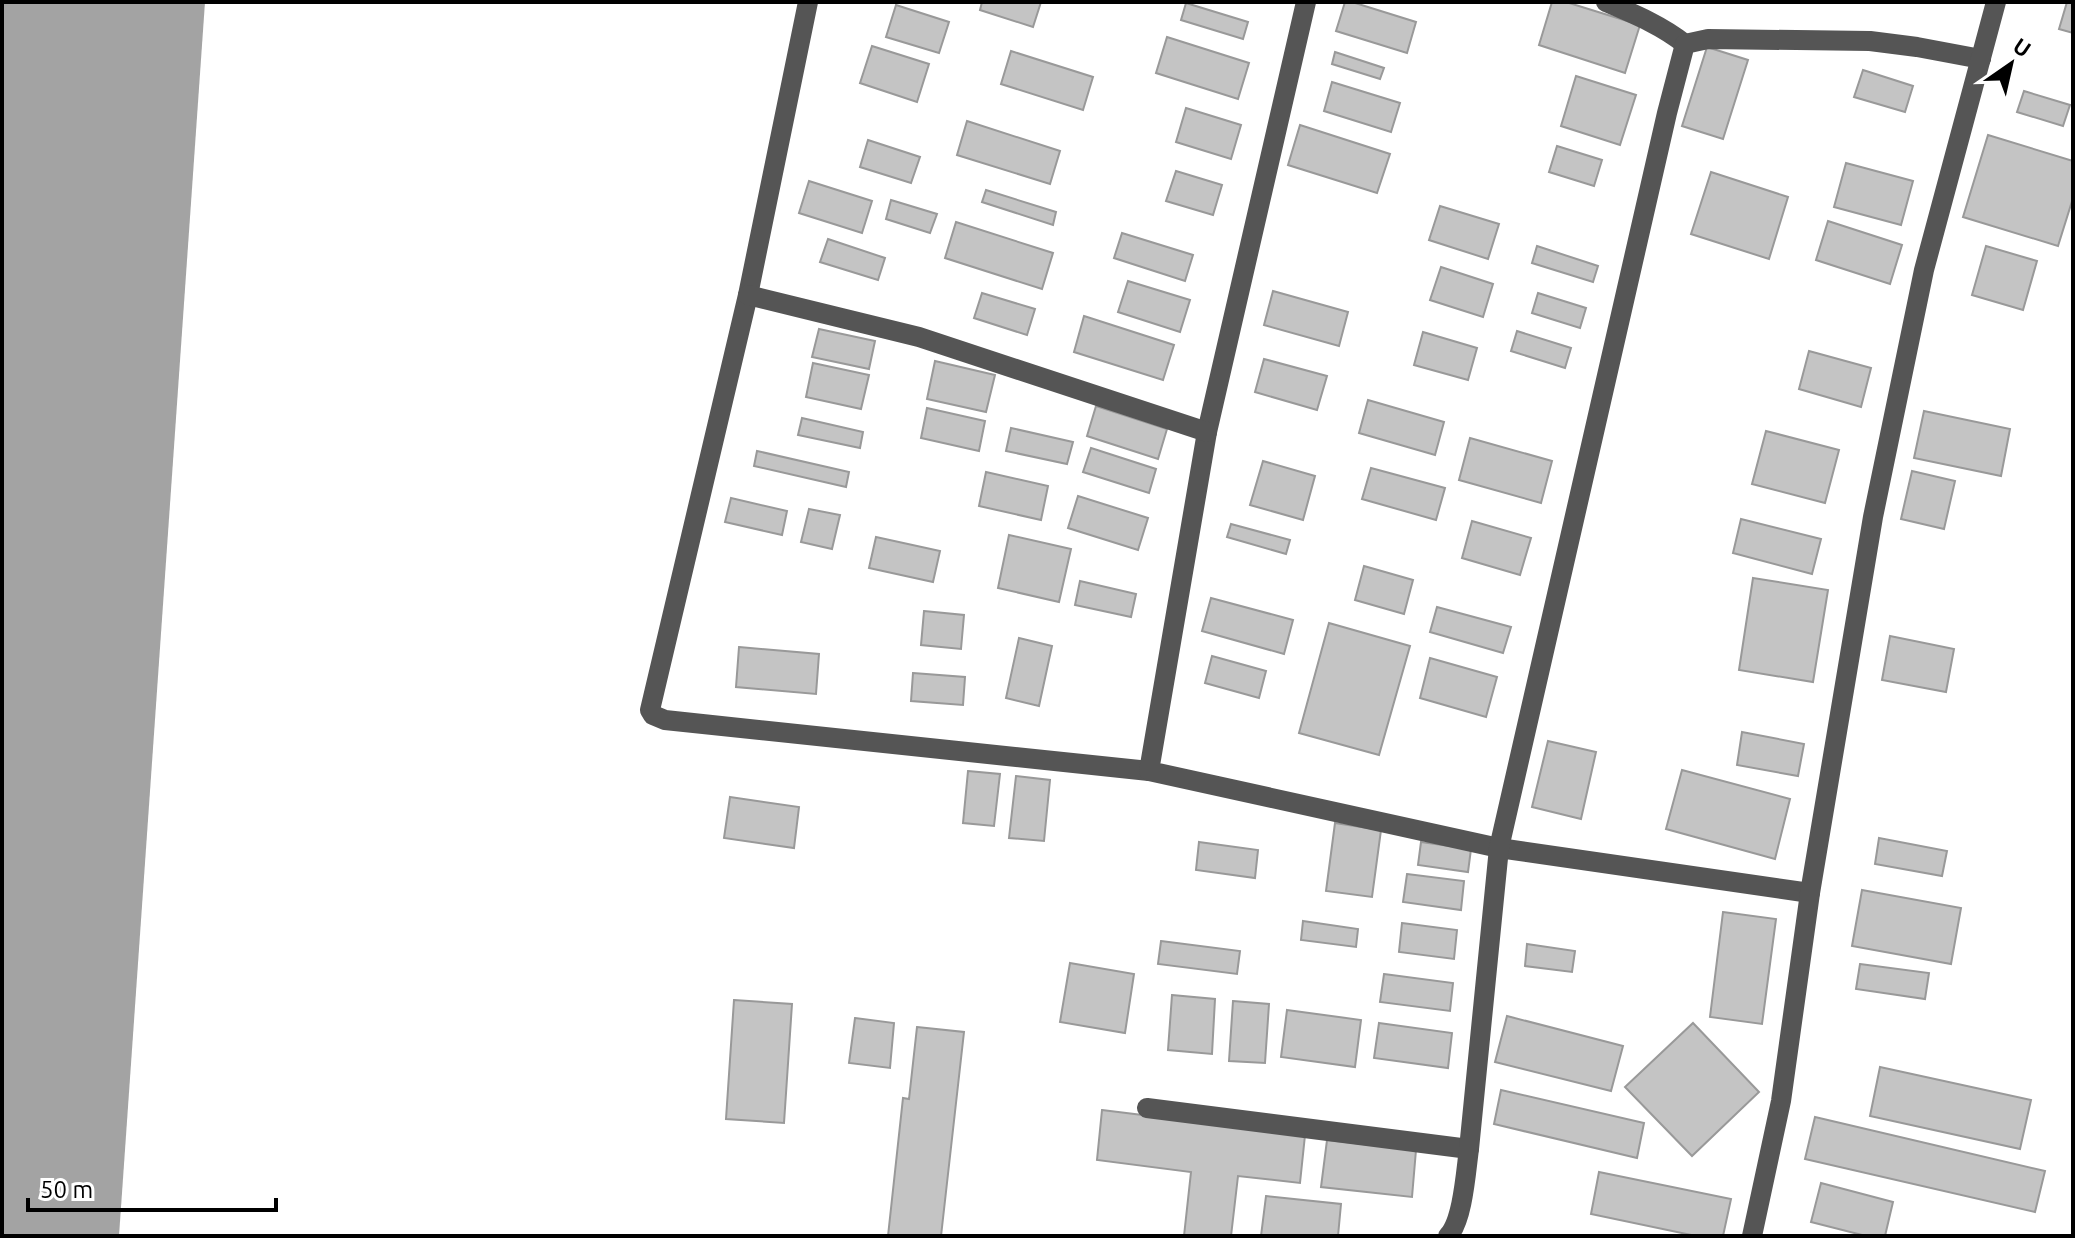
<svg xmlns="http://www.w3.org/2000/svg" width="2075" height="1238" font-family="Ubuntu,sans-serif">
  <style>
    .water { fill: #a3a3a3 }
    .building { fill: #c4c4c4; stroke: #999; stroke-width: 2 }
    .lines { fill: none; stroke-linecap: round; stroke-linejoin: round }
    .minor { stroke: #555; stroke-width: 20 }
  </style>
  <rect width="100%" height="100%" fill="#fff"/>
  <polygon class="water" points="2,2 205,2 119,1236 2,1236"/>
  <g class="building">
    <polygon points="982,2 1041,2 1033,27 980,10"/>
    <polygon points="1345,2 1352,2 1416,22 1407,53 1336,31"/>
    <polygon points="1552,2 1566,2 1640,25 1625,73 1539,45"/>
    <polygon points="2067,2 2073,2 2073,33 2059,29"/>
    <polygon points="1186,3 1248,22 1243,39 1181,20"/>
    <polygon points="896,5 949,22 939,53 886,37"/>
    <polygon points="1167,37 1249,63 1238,99 1156,73"/>
    <polygon points="872,46 929,64 917,102 860,83"/>
    <polygon points="1707,47 1748,60 1723,139 1682,126"/>
    <polygon points="1011,51 1093,77 1083,110 1001,84"/>
    <polygon points="1335,52 1384,68 1380,79 1332,64"/>
    <polygon points="1863,70 1913,86 1905,112 1854,97"/>
    <polygon points="1576,76 1636,95 1620,145 1561,126"/>
    <polygon points="1332,82 1400,103 1391,132 1324,111"/>
    <polygon points="2024,91 2070,105 2063,126 2017,112"/>
    <polygon points="1186,108 1241,125 1231,159 1176,142"/>
    <polygon points="967,121 1060,151 1050,184 957,155"/>
    <polygon points="1300,125 1390,154 1377,193 1288,165"/>
    <polygon points="1988,135 2073,161 2073,198 2058,246 1963,217"/>
    <polygon points="868,140 920,157 911,183 860,167"/>
    <polygon points="1557,146 1602,160 1594,186 1549,172"/>
    <polygon points="1846,163 1913,181 1901,225 1834,207"/>
    <polygon points="1176,171 1222,185 1213,215 1166,201"/>
    <polygon points="1711,172 1788,197 1769,259 1691,234"/>
    <polygon points="809,181 872,201 862,233 799,213"/>
    <polygon points="986,190 1056,212 1053,225 982,202"/>
    <polygon points="891,200 937,214 930,233 886,219"/>
    <polygon points="1440,206 1499,224 1488,259 1429,240"/>
    <polygon points="1828,221 1902,245 1890,284 1816,260"/>
    <polygon points="956,222 1053,253 1042,289 945,258"/>
    <polygon points="1122,233 1193,255 1185,281 1114,258"/>
    <polygon points="828,239 885,258 878,280 820,262"/>
    <polygon points="1537,246 1598,266 1593,282 1532,263"/>
    <polygon points="1986,246 2037,261 2023,310 1972,295"/>
    <polygon points="1441,267 1493,284 1483,317 1430,300"/>
    <polygon points="1128,281 1190,300 1180,332 1118,312"/>
    <polygon points="1273,291 1348,312 1339,346 1264,325"/>
    <polygon points="982,293 1035,309 1027,335 974,318"/>
    <polygon points="1538,293 1586,308 1580,328 1532,313"/>
    <polygon points="1084,316 1174,345 1163,380 1074,352"/>
    <polygon points="819,329 875,341 869,369 812,357"/>
    <polygon points="1517,331 1571,348 1565,368 1511,351"/>
    <polygon points="1423,332 1477,348 1468,380 1414,365"/>
    <polygon points="1809,351 1871,368 1861,407 1799,389"/>
    <polygon points="1264,359 1327,376 1317,410 1255,392"/>
    <polygon points="935,361 995,375 986,412 927,399"/>
    <polygon points="813,363 869,375 861,409 806,397"/>
    <polygon points="1368,400 1444,422 1435,455 1359,433"/>
    <polygon points="1096,406 1167,429 1158,459 1087,436"/>
    <polygon points="927,408 985,421 979,451 921,438"/>
    <polygon points="1924,411 2010,429 2001,476 1914,458"/>
    <polygon points="802,418 863,432 860,448 798,435"/>
    <polygon points="1011,428 1073,442 1067,464 1006,451"/>
    <polygon points="1766,431 1839,450 1825,503 1752,484"/>
    <polygon points="1470,438 1552,461 1541,503 1459,480"/>
    <polygon points="1091,448 1156,469 1149,493 1083,472"/>
    <polygon points="757,451 849,472 846,487 754,466"/>
    <polygon points="1263,461 1315,476 1303,520 1250,505"/>
    <polygon points="1371,468 1445,488 1436,520 1362,499"/>
    <polygon points="1912,471 1955,481 1944,529 1901,519"/>
    <polygon points="986,472 1048,486 1041,520 979,506"/>
    <polygon points="1078,496 1148,518 1138,550 1068,528"/>
    <polygon points="731,498 787,511 782,535 725,522"/>
    <polygon points="809,509 840,515 832,549 801,542"/>
    <polygon points="1741,519 1821,539 1812,574 1733,553"/>
    <polygon points="1472,521 1531,538 1520,575 1462,558"/>
    <polygon points="1231,524 1290,540 1286,554 1227,537"/>
    <polygon points="1009,535 1071,549 1059,602 998,588"/>
    <polygon points="876,537 940,551 933,582 869,568"/>
    <polygon points="1364,566 1413,580 1404,614 1355,600"/>
    <polygon points="1753,578 1828,590 1813,682 1739,670"/>
    <polygon points="1080,581 1136,594 1131,617 1075,605"/>
    <polygon points="1211,598 1293,620 1284,654 1202,631"/>
    <polygon points="1437,607 1511,627 1503,653 1430,632"/>
    <polygon points="924,611 964,615 961,649 921,645"/>
    <polygon points="1329,623 1410,646 1379,755 1299,733"/>
    <polygon points="1890,636 1954,649 1946,692 1882,680"/>
    <polygon points="1019,638 1052,646 1039,706 1006,698"/>
    <polygon points="739,647 819,654 816,694 736,687"/>
    <polygon points="1212,656 1266,671 1259,698 1205,683"/>
    <polygon points="1430,658 1497,677 1486,717 1420,698"/>
    <polygon points="913,673 965,677 963,705 911,701"/>
    <polygon points="1742,732 1804,744 1798,776 1737,765"/>
    <polygon points="1548,741 1596,752 1581,819 1532,807"/>
    <polygon points="1682,770 1790,799 1775,859 1666,829"/>
    <polygon points="968,771 1000,774 994,826 963,823"/>
    <polygon points="1016,776 1050,780 1044,841 1009,838"/>
    <polygon points="730,797 799,807 794,848 724,838"/>
    <polygon points="1335,823 1381,830 1372,897 1326,891"/>
    <polygon points="1879,838 1947,851 1942,876 1875,864"/>
    <polygon points="1199,842 1258,850 1255,878 1196,870"/>
    <polygon points="1421,842 1471,849 1468,872 1418,865"/>
    <polygon points="1407,874 1464,881 1461,910 1403,902"/>
    <polygon points="1862,890 1961,908 1951,964 1852,946"/>
    <polygon points="1723,912 1776,919 1762,1024 1710,1017"/>
    <polygon points="1303,921 1358,929 1356,947 1301,940"/>
    <polygon points="1402,923 1457,930 1454,959 1399,952"/>
    <polygon points="1161,941 1240,951 1237,974 1158,964"/>
    <polygon points="1527,944 1575,951 1572,972 1525,966"/>
    <polygon points="1070,963 1134,974 1125,1033 1060,1022"/>
    <polygon points="1860,964 1929,973 1925,999 1856,989"/>
    <polygon points="1384,974 1453,983 1450,1011 1380,1002"/>
    <polygon points="1172,995 1215,999 1212,1054 1168,1050"/>
    <polygon points="734,1000 792,1004 784,1123 726,1119"/>
    <polygon points="1233,1001 1269,1004 1265,1063 1229,1061"/>
    <polygon points="1287,1010 1361,1020 1355,1067 1281,1057"/>
    <polygon points="1507,1016 1623,1046 1611,1091 1495,1062"/>
    <polygon points="855,1018 894,1023 890,1068 849,1063"/>
    <polygon points="1379,1023 1452,1033 1448,1068 1374,1058"/>
    <polygon points="1693,1023 1759,1092 1692,1156 1625,1087"/>
    <polygon points="917,1027 964,1032 941,1236 888,1236 903,1098 909,1099"/>
    <polygon points="1880,1067 2031,1100 2020,1149 1870,1116"/>
    <polygon points="1501,1090 1644,1123 1637,1158 1494,1124"/>
    <polygon points="1102,1110 1305,1135 1300,1183 1238,1176 1231,1236 1184,1236 1191,1172 1097,1160"/>
    <polygon points="1815,1117 2045,1171 2035,1212 1805,1159"/>
    <polygon points="1327,1140 1416,1150 1412,1197 1321,1187"/>
    <polygon points="1599,1172 1731,1199 1723,1236 1696,1236 1591,1214"/>
    <polygon points="1821,1183 1893,1202 1885,1236 1866,1236 1811,1222"/>
    <polygon points="1266,1196 1341,1204 1338,1236 1261,1236"/>
  </g>
  <g class="lines">
    <g class="minor">
      <polyline points="808,2 748,295 650,710 653,715 665,720 1149,771"/>
      <polyline points="1306,2 1207,432 1149,771 1499,848 1810,893"/>
      <path d="M 1606,2 C 1634,14 1661,25 1685,44"/>
      <polyline points="748,295 919,337 1207,432"/>
      <polyline points="1147,1108 1469,1149"/>
      <path d="M 1448,1236 C 1463,1221 1466,1170 1469,1149 L 1499,848 L 1667,113 L 1685,44 L 1708,39 L 1870,41 L 1917,47 L 1981,59"/>
      <polyline points="1752,1236 1781,1101 1810,893 1873,517 1924,270 1996,2"/>
    </g>
  </g>
  <rect width="2075" height="1238" fill="none" stroke="#000000" stroke-width="8"/>
  <g transform="translate(2011 64) rotate(34)" stroke="#ffffff" stroke-width="6" paint-order="stroke">
  <path d="M0-6L14 30L0 20L-14 30Z" fill="#000000"/>
  <text y="-12" font-size="22" font-weight="bold" text-anchor="middle" fill="#000000">U</text>
  </g>
  <path d="M28 1198v12h248v-12" fill="none" stroke="#000000" stroke-width="4"/>
  <text x="40" y="1198" font-size="24" fill="#000000" stroke="#ffffff" stroke-width="6" paint-order="stroke">50 m</text>
</svg>
